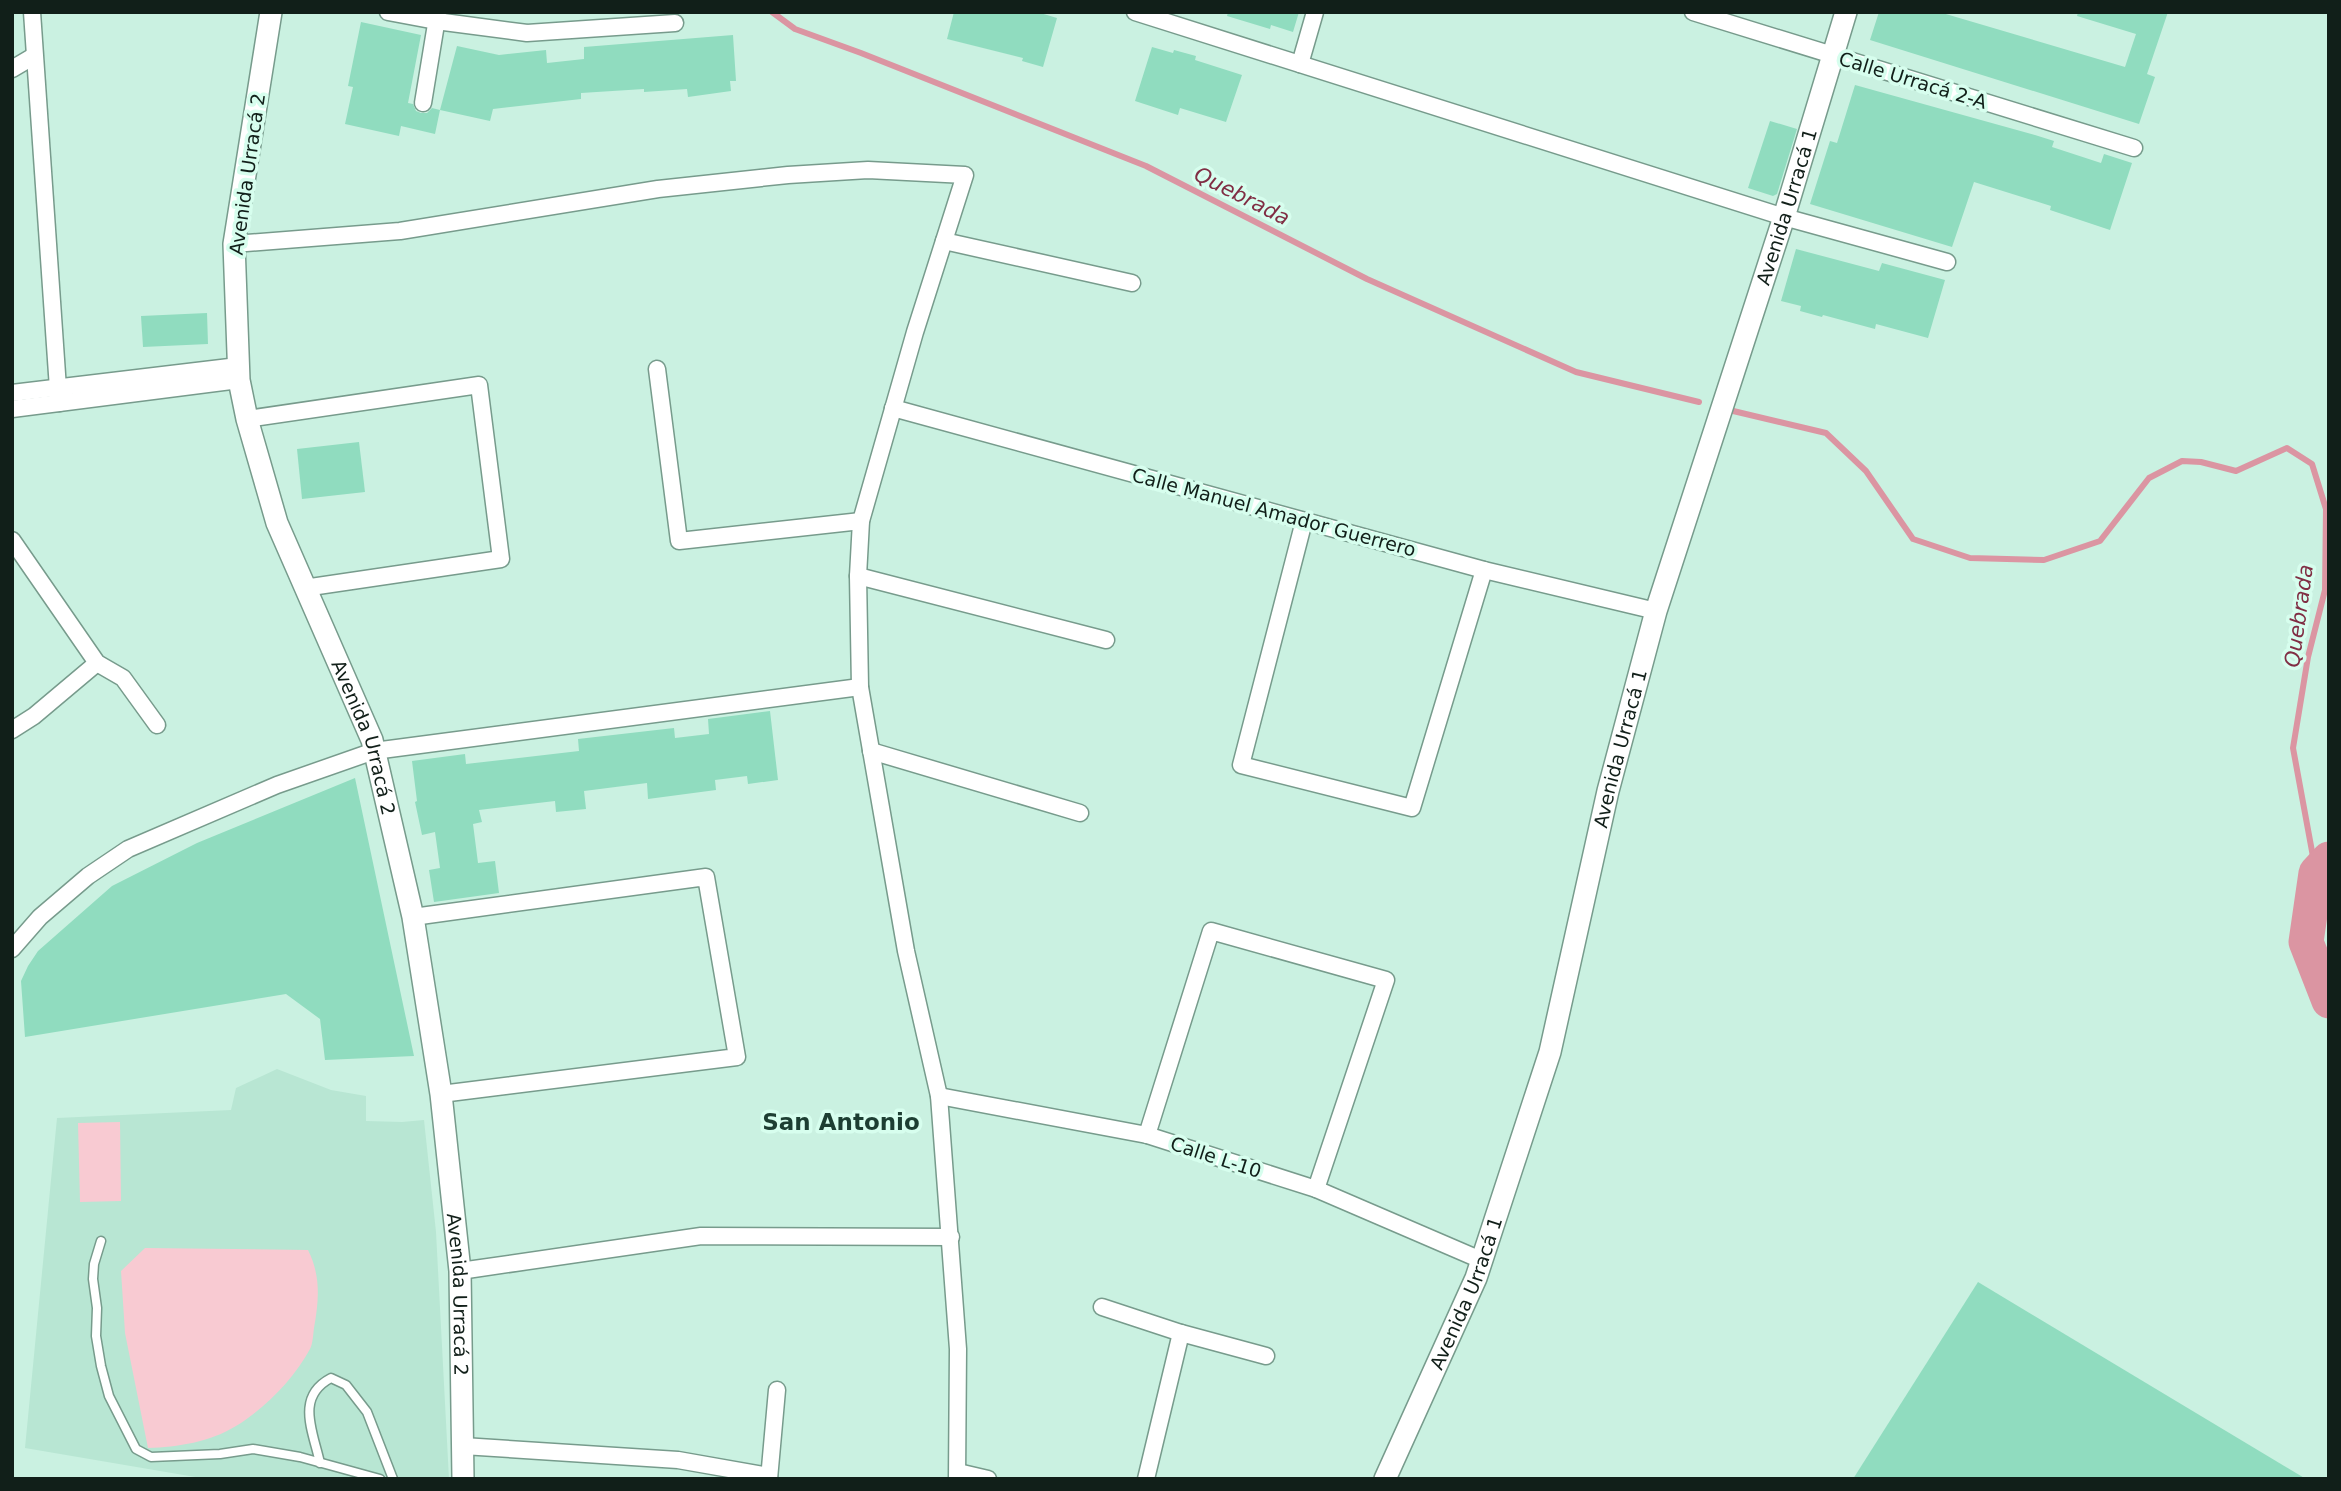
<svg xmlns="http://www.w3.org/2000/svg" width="2341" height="1491" font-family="'DejaVu Sans',sans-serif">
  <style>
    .built { fill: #b8e6d3 }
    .green { fill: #f8cad2 }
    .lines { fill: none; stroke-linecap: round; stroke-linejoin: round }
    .stream { stroke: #db95a2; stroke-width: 6 }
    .river { stroke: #db95a2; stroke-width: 35 }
    .building { fill: #90dcbf }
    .service-casing { stroke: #779b8c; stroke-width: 11 }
    .minor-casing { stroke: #779b8c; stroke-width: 19 }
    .tertiary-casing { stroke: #779b8c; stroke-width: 24 }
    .service { stroke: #fff; stroke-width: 8 }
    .minor { stroke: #fff; stroke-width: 16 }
    .tertiary { stroke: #fff; stroke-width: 21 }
    .labels { text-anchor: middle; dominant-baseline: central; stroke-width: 7; stroke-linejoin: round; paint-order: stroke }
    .street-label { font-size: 19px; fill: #111f19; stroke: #d7feee }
    .water-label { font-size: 21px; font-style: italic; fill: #802e44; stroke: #d7feee }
    .quarter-label { font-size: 23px; font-weight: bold; fill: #1d3e32; stroke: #d7feee }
  </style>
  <rect width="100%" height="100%" fill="#caf1e1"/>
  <polygon class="built" points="277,1069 331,1090 366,1096 366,1121 402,1122 424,1120 436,1232 449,1479 207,1479 25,1448 57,1118 231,1110 236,1088"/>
  <g class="green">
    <polygon points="120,1122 121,1201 80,1202 78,1123"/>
    <path d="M 145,1248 L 308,1250 C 321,1276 319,1300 314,1328 C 313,1335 313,1343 310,1349 C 294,1379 264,1409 236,1426 C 210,1442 178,1447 148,1448 L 125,1333 L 121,1271 Z"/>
  </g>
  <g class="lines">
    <g class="stream">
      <polyline points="772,12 795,29 861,53 1146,166 1367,279 1576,372 1699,402"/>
      <polyline points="1729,410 1826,433 1866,471 1913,539 1970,558 2044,560 2100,541 2149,478 2182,461 2201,462 2236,471 2287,448 2312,464 2326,509 2325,590 2308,657 2293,748 2316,873"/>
    </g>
    <polyline class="river" points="2329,859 2316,873 2306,942 2329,1001"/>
  </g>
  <g class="building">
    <polygon points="954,12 1037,12 1057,18 1043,67 1022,61 1023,58 947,39"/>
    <polygon points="1228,12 1299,12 1293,32 1271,25 1270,29 1227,16"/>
    <polygon points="1879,12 1939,12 2125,67 2136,34 2077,16 2078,12 2168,12 2147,74 2155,77 2139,124 1870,40"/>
    <polygon points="361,22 421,35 408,103 413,104 416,111 421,113 427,113 432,108 440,110 435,134 401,126 399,136 345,124 353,87 348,86"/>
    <polygon points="733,35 736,81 730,81 731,91 688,97 687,89 644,92 644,89 581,93 581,99 493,109 490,121 440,110 457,46 499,55 546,50 547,63 584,59 584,47"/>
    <polygon points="1152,47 1173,53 1174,50 1196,56 1195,60 1242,75 1226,122 1180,108 1178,115 1135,101"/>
    <polygon points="1855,85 2035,135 2054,141 2052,147 2101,163 2104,154 2132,163 2110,230 2050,210 2051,206 1974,182 1952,247 1810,204 1830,141 1837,143"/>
    <polygon points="1770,121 1797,129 1777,194 1773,196 1748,188"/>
    <polygon points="1796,249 1879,271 1882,263 1945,280 1928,338 1876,324 1875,329 1823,315 1822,317 1800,311 1801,306 1781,301"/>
    <polygon points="207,313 208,344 143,347 141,316"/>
    <polygon points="359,442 365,492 302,499 297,449"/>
    <polygon points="770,711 778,780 748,784 747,776 715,780 716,790 648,799 647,783 584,791 586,809 556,812 555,801 479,810 482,822 473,824 478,863 495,861 499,893 434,902 429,870 440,868 435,832 422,835 415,802 417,801 412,761 465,754 466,764 579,751 578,739 674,728 675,738 709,734 708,719"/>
    <polygon points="355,778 414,1056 325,1060 320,1019 286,994 25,1037 21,981 28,966 38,951 112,886 197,843"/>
    <polygon points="1978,1282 2306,1479 1853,1479"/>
  </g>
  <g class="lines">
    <defs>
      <g id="service">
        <polyline points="101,1241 94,1264 93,1279 97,1308 96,1336 101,1366 109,1396 136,1449 151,1457 220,1454 253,1449 300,1457 380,1479"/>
        <path d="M 320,1463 C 313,1431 295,1397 331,1378 L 346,1385 L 367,1412 L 393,1479"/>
      </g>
      <g id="minor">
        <polyline points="32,12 59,403"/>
        <polyline points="388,12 436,21 527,33 675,23"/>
        <polyline points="1135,12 1784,217 1947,262"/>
        <polyline points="1693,12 2134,148"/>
        <polyline points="1300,64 1315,12"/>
        <polyline points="12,69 34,56"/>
        <polyline points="423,103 438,12"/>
        <polyline points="944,241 1132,283"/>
        <polyline points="234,244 400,231 658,189 788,175 868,170 965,175 915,332 861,521 858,576 860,687 906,951 939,1096 958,1349 957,1479"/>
        <polyline points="657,369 679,541 861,521"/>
        <polyline points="12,393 238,366"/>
        <polyline points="893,408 1484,570 1656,611"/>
        <polyline points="12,409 239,380"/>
        <polyline points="247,419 479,385 501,559 304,588"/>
        <polyline points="1304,521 1241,765 1412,808 1484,570"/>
        <polyline points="12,540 97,663 123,678 157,725"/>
        <polyline points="858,576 1106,640"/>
        <polyline points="12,730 34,716 97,663"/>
        <polyline points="871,751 1080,813"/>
        <polyline points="413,917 706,877 737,1057 441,1094"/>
        <polyline points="12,949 40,917 88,876 128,849 277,785 374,751 860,687"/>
        <polyline points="939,1096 1147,1135 1316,1189 1481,1260"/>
        <polyline points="1147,1135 1211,931 1386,980 1316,1189"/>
        <polyline points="460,1271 701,1236 951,1237"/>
        <polyline points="1102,1307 1181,1333 1266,1356"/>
        <polyline points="463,1446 678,1460 769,1476"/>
        <polyline points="958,1472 988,1479"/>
        <polyline points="769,1479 777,1390"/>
        <polyline points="1146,1479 1181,1333"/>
      </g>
      <g id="tertiary">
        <path id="s1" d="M 271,12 L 234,244 L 239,380 L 247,419 L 277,523 L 372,740 L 413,917 L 441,1094 L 460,1271 L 463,1479"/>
        <path id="s2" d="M 1385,1479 L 1476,1278 L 1550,1052 L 1608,791 L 1656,611 L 1784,217 L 1846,12"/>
      </g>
    </defs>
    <use href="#service" class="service-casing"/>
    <use href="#minor" class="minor-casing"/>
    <use href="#tertiary" class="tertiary-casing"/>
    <use href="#service" class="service"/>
    <use href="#minor" class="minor"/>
    <use href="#tertiary" class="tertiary"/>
  </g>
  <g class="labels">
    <g class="street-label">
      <text transform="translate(1913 80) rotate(17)">Calle Urracá 2-A</text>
      <text transform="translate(247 174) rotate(-82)">Avenida Urracá 2</text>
      <text stroke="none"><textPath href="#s2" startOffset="1337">Avenida Urracá 1</textPath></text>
      <text transform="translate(1274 512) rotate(15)">Calle Manuel Amador Guerrero</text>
      <text stroke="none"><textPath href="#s1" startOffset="751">Avenida Urracá 2</textPath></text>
      <text stroke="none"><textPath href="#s2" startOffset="770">Avenida Urracá 1</textPath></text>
      <text transform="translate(1216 1157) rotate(18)">Calle L-10</text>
      <text stroke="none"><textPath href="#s2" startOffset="203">Avenida Urracá 1</textPath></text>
      <text stroke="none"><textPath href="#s1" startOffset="1318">Avenida Urracá 2</textPath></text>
    </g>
    <g class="water-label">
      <text transform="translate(1242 196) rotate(27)">Quebrada</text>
      <text transform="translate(2299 616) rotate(-82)">Quebrada</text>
    </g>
    <g class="quarter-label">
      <text x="841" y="1122">San Antonio</text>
    </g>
  </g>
  <rect width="2341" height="1491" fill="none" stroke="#111f19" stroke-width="28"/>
</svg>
